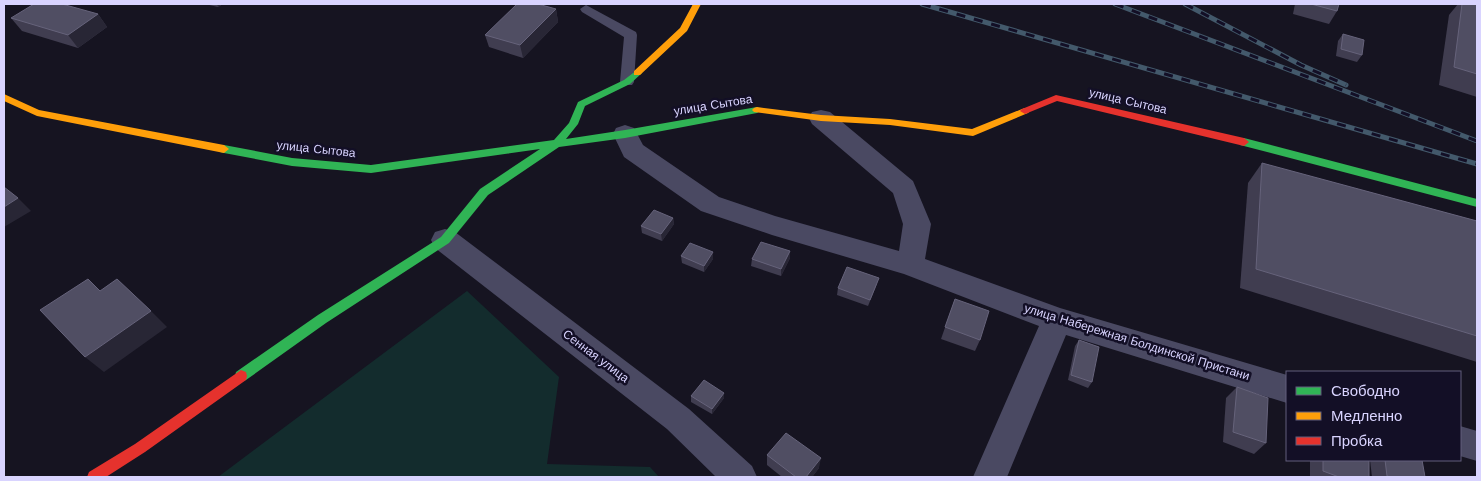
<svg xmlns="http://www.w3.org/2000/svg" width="1481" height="481" font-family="'Work Sans',sans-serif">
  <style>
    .green { fill: #132c2d }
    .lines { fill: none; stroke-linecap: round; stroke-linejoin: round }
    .lane { fill: #4a4962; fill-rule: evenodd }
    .street { fill: #4a4962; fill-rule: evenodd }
    .fast { fill: #30b455; fill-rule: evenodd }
    .slow { fill: #ff9f0a; fill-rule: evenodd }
    .jam { fill: #e5322d; fill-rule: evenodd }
    .rail-casing { stroke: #43596b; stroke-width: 5 }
    .rail { stroke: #130f26; stroke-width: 3; stroke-dasharray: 9; stroke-linecap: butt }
    .wall { fill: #403d50 }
    .shaded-wall { fill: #282635 }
    .building { fill: #504e63; stroke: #66637b }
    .labels { text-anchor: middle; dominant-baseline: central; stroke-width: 5; stroke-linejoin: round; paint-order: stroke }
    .street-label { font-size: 12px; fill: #d9d4ff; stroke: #130f26 }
  </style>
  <rect width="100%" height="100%" fill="#161421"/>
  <polygon class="green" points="467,291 559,377 547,464 650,467 659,477 218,477"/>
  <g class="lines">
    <polygon class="lane" points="586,5 636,32 637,35 634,82 632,85 622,85 620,82 624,37 582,12 580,9"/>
    <g class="street">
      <polygon points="821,110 830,112 913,181 931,224 925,259 1060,308 1287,375 1287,403 1066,335 1007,477 973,477 1039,326 904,274 772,235 701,211 624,157 613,134 616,128 625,125 634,128 643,145 719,197 775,216 899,251 903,224 893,193 812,124 809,118 812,112"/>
      <polygon points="445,229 455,232 689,409 752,466 757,477 716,477 667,429 435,248 431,240 435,232"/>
      <polygon points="1460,426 1477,431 1477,461 1460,456"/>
    </g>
    <g class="fast">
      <polygon points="637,70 642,73 630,84 585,106 578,124 566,139 625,130 757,107 762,110 757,113 625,138 559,147 488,195 449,243 326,323 246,380 241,382 236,380 235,376 236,372 318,315 441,237 480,189 540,149 371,173 292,166 224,153 220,152 219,149 220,146 224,145 292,158 371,165 554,140 569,123 578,102 624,80"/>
      <polygon points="1244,138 1477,199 1477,207 1240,145 1239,142 1240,139"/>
    </g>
    <g class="slow">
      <polygon points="693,4 701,4 687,31 640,75 634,75 634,71 680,28"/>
      <polygon points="4,94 39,110 224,145 229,149 224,153 37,116 4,101"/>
      <polygon points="757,107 821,115 890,119 972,129 1022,109 1025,108 1030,111 1028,113 973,136 890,125 821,121 754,112 752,110 754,108"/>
    </g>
    <g class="jam">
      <polygon points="1056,95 1244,138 1249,142 1244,146 1057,101 1025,114 1020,111 1022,109"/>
      <polygon points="241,370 246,372 247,376 246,380 145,452 106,477 87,477 89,472 135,444"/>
    </g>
    <defs>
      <g id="rail">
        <polyline points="922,4 1477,164"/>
        <polyline points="1115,4 1477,141"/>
        <polyline points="1185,4 1301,65 1346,85"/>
      </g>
    </defs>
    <use href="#rail" class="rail-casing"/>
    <use href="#rail" class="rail"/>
  </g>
  <g class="wall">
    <polygon points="205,4 223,4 218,7"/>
    <polygon points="1295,4 1339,4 1337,11 1329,24 1293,14"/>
    <polygon points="1458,4 1477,4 1477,97 1439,85 1449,15"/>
    <polygon points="556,9 558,22 523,58 489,47 485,35"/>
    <polygon points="98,14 107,27 78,48 22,31 11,18"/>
    <polygon points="1343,34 1362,55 1357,62 1336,56 1338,41"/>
    <polygon points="1262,163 1477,221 1477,362 1240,288 1248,183"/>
    <polygon points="673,218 674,224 662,241 642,233 641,226"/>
    <polygon points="790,251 790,258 781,276 751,266 752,259"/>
    <polygon points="713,252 713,259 704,272 682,263 681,256"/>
    <polygon points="877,284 868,306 837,295 838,288"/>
    <polygon points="955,299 980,340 975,351 941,339"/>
    <polygon points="1079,340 1092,382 1088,388 1068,380 1075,346"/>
    <polygon points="1237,387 1266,443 1254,454 1223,442 1226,398"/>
    <polygon points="691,396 724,398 712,414 691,402"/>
    <polygon points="767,455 819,468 812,477 782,477 767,465"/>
    <rect x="1310" y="460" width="59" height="17"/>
    <polygon points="1370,460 1422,460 1425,477 1372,477"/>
  </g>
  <g class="shaded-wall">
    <polygon points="217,4 223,4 218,7"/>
    <polygon points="556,9 558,22 523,58 520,45"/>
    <polygon points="98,14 107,27 78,48 68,35"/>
    <polygon points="18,198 31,211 4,227 4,207"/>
    <polygon points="673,218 674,224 662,241 661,234"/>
    <polygon points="790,251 790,258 781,276 781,269"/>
    <polygon points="713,252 713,259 704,272 704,266"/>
    <polygon points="151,311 167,327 104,372 85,357"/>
    <polygon points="724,393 724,398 712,414 712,409"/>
    <polygon points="821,458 819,468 812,477 806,477"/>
  </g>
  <g class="building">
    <polygon points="34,4 62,4 98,14 68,35 11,18"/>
    <polygon points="517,4 538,4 556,9 520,45 485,35"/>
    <polygon points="1311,4 1339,4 1337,11"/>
    <polygon points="1462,4 1477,4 1477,74 1454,67"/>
    <polygon points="1343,34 1364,40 1362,55 1341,49"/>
    <polygon points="1262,163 1477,221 1477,336 1256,269"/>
    <polygon points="4,187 18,198 4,207"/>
    <polygon points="654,210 673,218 661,234 641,226"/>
    <polygon points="761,242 790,251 781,269 752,259"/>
    <polygon points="690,243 713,252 704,266 681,256"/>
    <polygon points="847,267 879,278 870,300 838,288"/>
    <polygon points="88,279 100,291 117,279 151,311 85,357 40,310"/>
    <polygon points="955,299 989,311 980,340 945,327"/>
    <polygon points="1079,340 1099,347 1092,382 1071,375"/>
    <polygon points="704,380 724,393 712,409 691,396"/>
    <polygon points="1237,387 1268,398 1266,443 1233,432"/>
    <polygon points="786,433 821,458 806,477 796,477 767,455"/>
    <polygon points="1323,460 1369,460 1369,477 1339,477 1323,471"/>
    <polygon points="1385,460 1422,460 1425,477 1391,477 1387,476"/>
  </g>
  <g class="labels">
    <g class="street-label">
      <text transform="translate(1128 101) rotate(13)">улица Сытова</text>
      <text transform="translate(713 105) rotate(-9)">улица Сытова</text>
      <text transform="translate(316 149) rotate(6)">улица Сытова</text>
      <text transform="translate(1137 342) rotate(17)">улица Набережная Болдинской Пристани</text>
      <text transform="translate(596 356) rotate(37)">Сенная улица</text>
    </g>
  </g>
  <rect width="1481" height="481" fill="none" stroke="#d9d4ff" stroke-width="10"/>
  <rect x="1286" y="371" width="175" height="90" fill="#130f26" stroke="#625e7d"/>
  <rect x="1296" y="387" width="25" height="8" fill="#30b455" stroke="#625e7d"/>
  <text x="1331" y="396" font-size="15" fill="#d9d4ff">Свободно</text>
  <rect x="1296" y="412" width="25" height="8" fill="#ff9f0a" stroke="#625e7d"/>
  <text x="1331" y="421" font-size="15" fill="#d9d4ff">Медленно</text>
  <rect x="1296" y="437" width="25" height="8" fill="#e5322d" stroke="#625e7d"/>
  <text x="1331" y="446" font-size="15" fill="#d9d4ff">Пробка</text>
</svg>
